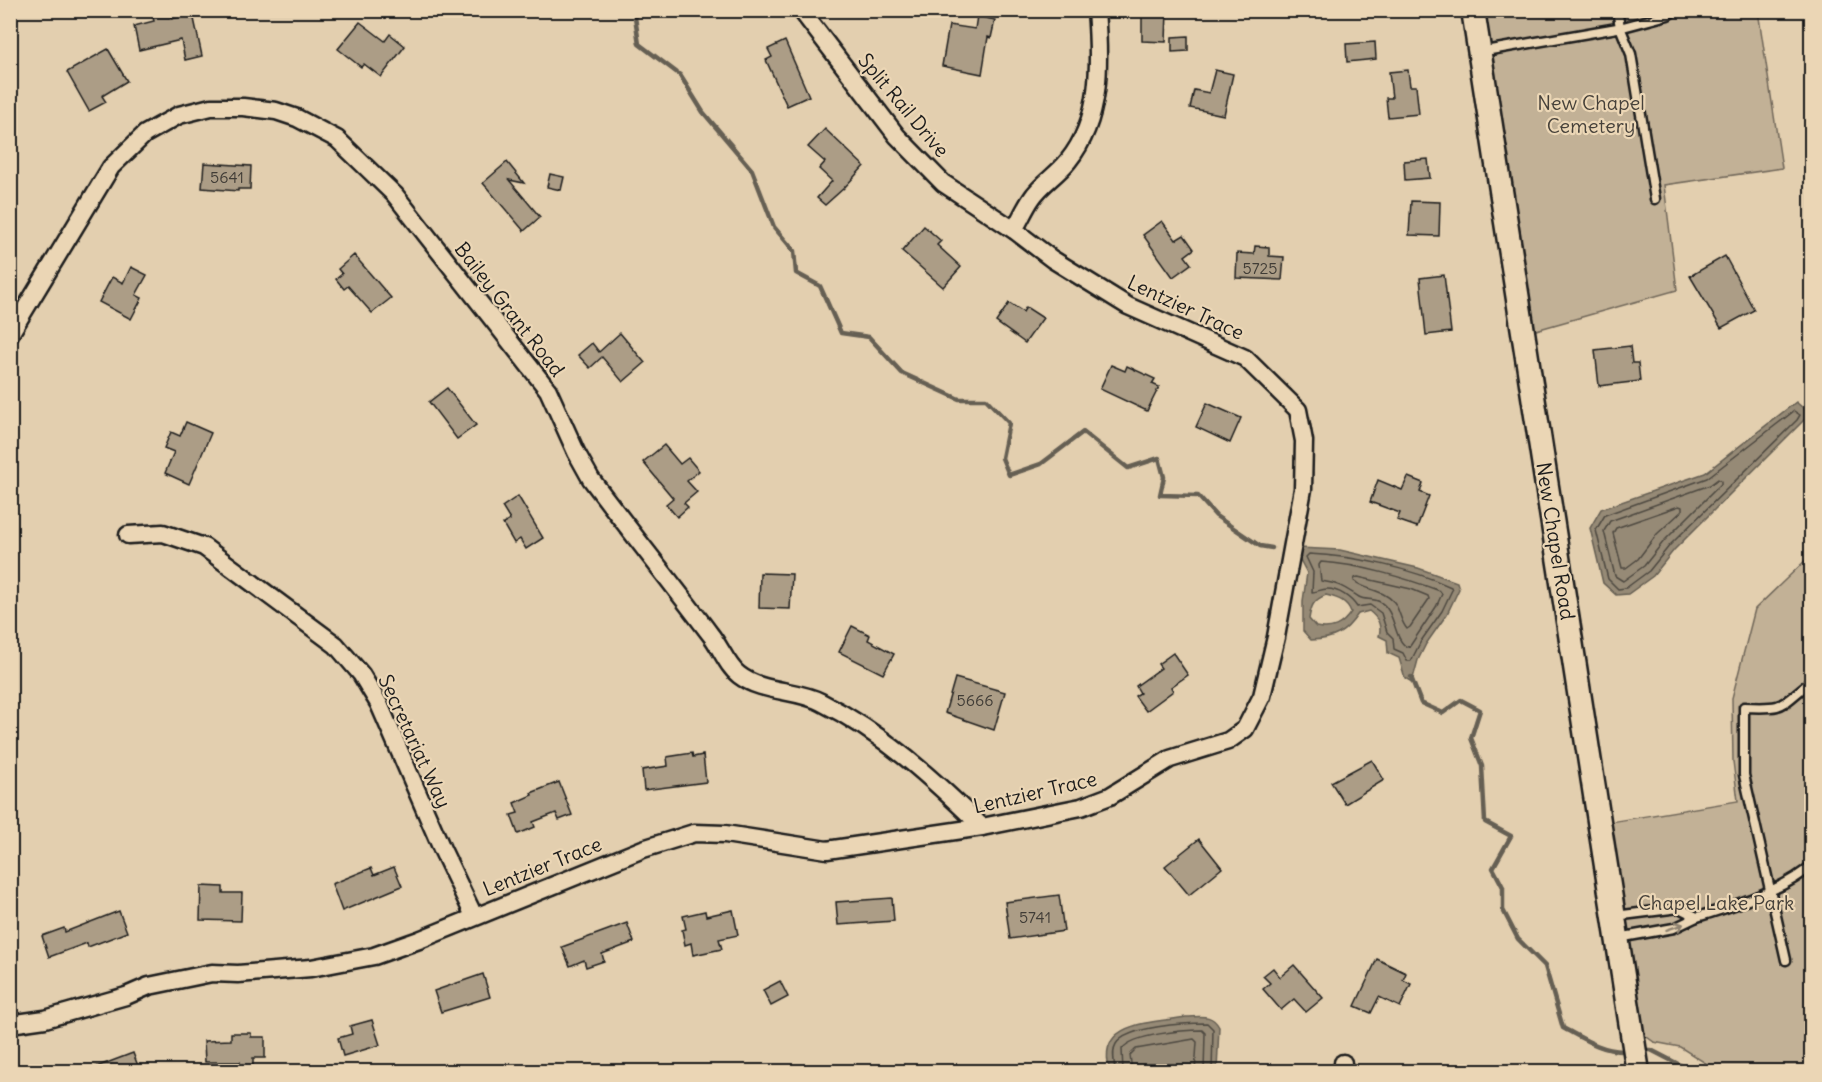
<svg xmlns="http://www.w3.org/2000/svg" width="1822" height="1082" font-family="Delius,sans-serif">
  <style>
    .green { fill: #c2b196; stroke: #6f6659; stroke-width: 1.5 }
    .water { fill: #968a76; stroke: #655e52; stroke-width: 1.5; fill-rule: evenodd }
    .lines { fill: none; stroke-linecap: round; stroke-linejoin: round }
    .shore { stroke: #4d4840; stroke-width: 1.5 }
    .stream { stroke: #655e52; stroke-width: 4.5 }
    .building { fill: #ac9d86; stroke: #1c1c1c; stroke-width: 1.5 }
    .lane-casing { stroke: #1c1c1c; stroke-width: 13 }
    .street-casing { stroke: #1c1c1c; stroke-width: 21 }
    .secondary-casing { stroke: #1c1c1c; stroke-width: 27 }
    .lane { stroke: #ebd6b5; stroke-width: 8 }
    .street { stroke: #ebd6b5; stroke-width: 16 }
    .secondary { stroke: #ebd6b5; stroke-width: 22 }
    .oneway { stroke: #8e8270 }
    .labels { text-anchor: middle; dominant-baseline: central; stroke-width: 4.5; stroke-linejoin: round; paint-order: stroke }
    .number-label { font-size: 16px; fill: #403c36 }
    .park-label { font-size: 20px; fill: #46413a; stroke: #ebd6b5 }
    .street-label { font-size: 20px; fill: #1c1c1c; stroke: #ebd6b5 }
  </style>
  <rect width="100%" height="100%" fill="#e3cfaf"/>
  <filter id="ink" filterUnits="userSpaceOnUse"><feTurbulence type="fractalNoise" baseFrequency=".0167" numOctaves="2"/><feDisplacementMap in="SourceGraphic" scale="12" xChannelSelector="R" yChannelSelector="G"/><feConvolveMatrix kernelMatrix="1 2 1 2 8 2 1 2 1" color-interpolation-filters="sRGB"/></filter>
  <g filter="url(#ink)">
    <g class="green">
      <polygon points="1472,11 1758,11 1782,168 1664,185 1677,290 1522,334"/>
      <polygon points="1811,555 1811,1071 1718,1071 1680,1047 1654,1042 1640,1032 1604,823 1738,801 1733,761 1732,698 1755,609"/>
    </g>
    <g class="water">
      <polygon points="1796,402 1810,414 1674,550 1653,576 1628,594 1616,595 1603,583 1590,528 1601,509 1705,473"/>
      <path d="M 1299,548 L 1340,550 L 1418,568 L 1457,582 L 1459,589 L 1447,614 L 1426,644 L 1418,660 L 1412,682 L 1405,678 L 1399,658 L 1388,653 L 1387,640 L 1379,636 C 1382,625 1378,618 1369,611 L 1358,614 C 1345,633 1335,639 1311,640 L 1303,631 L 1303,601 L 1307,573 L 1298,556 L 1300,552 ZM 1326,595 C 1337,598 1347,600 1351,612 C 1342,626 1332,630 1316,627 L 1309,619 C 1311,606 1313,600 1326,595 Z"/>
      <path d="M 1186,1017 C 1200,1017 1212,1013 1219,1027 L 1217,1071 L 1110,1071 C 1094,1021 1153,1023 1186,1017 Z"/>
    </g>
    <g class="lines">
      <g class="shore">
        <polygon points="1794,411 1800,415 1797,420 1670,545 1649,571 1626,588 1618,589 1608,579 1596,530 1605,515 1707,478"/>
        <polygon points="1718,479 1721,481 1721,484 1664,541 1644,566 1623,581 1615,576 1604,531 1610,521 1710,485"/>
        <polygon points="1679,506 1682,507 1682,511 1657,534 1638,559 1626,568 1622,568 1613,533 1616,528"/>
        <path d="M 1309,554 C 1354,556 1410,568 1451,587 L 1452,590 L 1442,611 L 1421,641 L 1411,661 L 1407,661 L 1403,653 L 1394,649 L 1393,638 L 1387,632 L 1381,613 L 1370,605 L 1357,607 C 1351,598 1339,589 1327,589 C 1321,589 1317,592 1312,592 L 1313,572 L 1306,557 Z"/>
        <path d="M 1321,562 C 1358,564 1406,578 1440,591 L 1442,594 L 1436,607 L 1410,646 L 1407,647 C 1396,641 1395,620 1388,610 C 1379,595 1367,602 1359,597 C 1343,587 1340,584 1321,581 L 1319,565 Z"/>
        <path d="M 1358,577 L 1411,589 L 1428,596 L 1429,599 L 1410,627 L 1407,629 C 1400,621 1400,610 1394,602 C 1382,589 1367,591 1354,581 L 1355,578 Z"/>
        <path d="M 1115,1072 C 1115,1063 1111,1052 1116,1044 C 1127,1026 1187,1023 1207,1023 L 1213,1029 L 1212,1072"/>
        <path d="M 1123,1072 L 1122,1049 C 1133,1034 1184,1030 1202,1030 L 1205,1033 L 1204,1072"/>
        <polyline points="1132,1072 1130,1055 1136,1049 1194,1039 1197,1042 1195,1072"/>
      </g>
      <g class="stream">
        <polyline points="634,10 639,44 680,75 703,112 752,170 774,227 794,251 796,273 820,286 841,333 869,337 902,373 959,399 986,399 1009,423 1002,458 1009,475 1041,464 1083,432 1128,468 1159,458 1164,477 1160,495 1198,496 1216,516 1260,546 1272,548"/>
        <path d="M 1411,677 L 1421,703 L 1443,713 L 1461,700 L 1480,710 L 1471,738 L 1482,766 L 1485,822 L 1511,836 L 1493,868 L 1503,887 L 1503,910 L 1518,939 L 1545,966 L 1563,1028 C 1582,1038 1601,1051 1623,1051"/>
        <polyline points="1642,1050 1651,1050 1682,1066 1683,1072"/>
      </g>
    </g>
    <g class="building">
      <polygon points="166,10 169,10 171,19 193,14 202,56 185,60 181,40 139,50 134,26 154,21 152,14"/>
      <polygon points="1142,10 1167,10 1166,42 1142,41"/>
      <polygon points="977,16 995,20 991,38 988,37 982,74 942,66 949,25 975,29"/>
      <polygon points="360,22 385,41 390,34 405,46 381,77 364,64 361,67 338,49"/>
      <polygon points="1188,36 1188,51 1172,52 1172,37"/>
      <polygon points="785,41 809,96 787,106 766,60 772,57 768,49"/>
      <polygon points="1375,42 1376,59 1347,62 1346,44"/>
      <polygon points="108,49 127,81 102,96 106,102 89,111 67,72"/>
      <polygon points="1215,70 1233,74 1224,115 1190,108 1194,90 1209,93"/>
      <polygon points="1408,70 1410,86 1416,86 1419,114 1388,117 1386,98 1392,98 1389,72"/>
      <polygon points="825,129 864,166 844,188 825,205 817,198 832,181 819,169 825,162 808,147"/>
      <polygon points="1428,159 1430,178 1405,180 1404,161"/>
      <polygon points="507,162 524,183 509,180 540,217 524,231 483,183"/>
      <polygon points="204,163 251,166 250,189 238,189 238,191 202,188"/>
      <polygon points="550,174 564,177 561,190 547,187"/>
      <polygon points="1411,201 1440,202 1439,236 1409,235"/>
      <polygon points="1162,221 1176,240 1184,235 1194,249 1185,256 1191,264 1173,277 1143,235"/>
      <polygon points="924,226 941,241 937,245 961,267 943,287 902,251"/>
      <polygon points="1255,246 1269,247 1269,256 1284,257 1282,280 1236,278 1237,253 1254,254"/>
      <polygon points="354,255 391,298 372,313 348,286 344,289 336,279 342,274 338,269"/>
      <polygon points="1725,256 1754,310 1721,328 1690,276"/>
      <polygon points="131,267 147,275 136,295 142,298 131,319 99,302 112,277 123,283"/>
      <polygon points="1444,275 1451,332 1426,335 1420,278"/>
      <polygon points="1009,303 1023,312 1026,307 1043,318 1025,343 996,322"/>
      <polygon points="620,333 645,363 623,382 602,357 590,368 578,355 592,343 599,352"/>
      <polygon points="1630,346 1632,363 1638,363 1640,381 1599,386 1595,350"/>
      <polygon points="1111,365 1125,371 1127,366 1155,379 1152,384 1159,387 1147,411 1100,389"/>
      <polygon points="447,388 476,425 457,439 429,402"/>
      <polygon points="1207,403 1241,418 1230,443 1196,427"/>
      <polygon points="186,422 211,433 189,484 165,473 174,452 164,448 171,432 180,436"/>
      <polygon points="664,445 680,464 688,458 699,471 687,481 697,492 684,503 688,507 677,517 666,504 673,498 643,462"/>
      <polygon points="1408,477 1423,483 1420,492 1429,496 1417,527 1397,520 1400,513 1370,502 1378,480 1402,490"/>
      <polygon points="518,496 543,538 526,549 520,539 514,543 503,524 510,520 502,507"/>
      <polygon points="760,573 792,574 790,609 759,608"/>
      <polygon points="852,626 870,635 868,640 894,654 883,674 839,652"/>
      <polygon points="1173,653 1188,675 1171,687 1173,691 1146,711 1135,696 1140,693 1136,686 1161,668 1158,664"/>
      <polygon points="955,678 1005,692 994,730 945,713"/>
      <polygon points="692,753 693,757 703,755 706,782 644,790 642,770 668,766 667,757"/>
      <polygon points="1372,760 1384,780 1345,804 1331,782"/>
      <polygon points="559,782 572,815 559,820 556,813 533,822 535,827 518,834 511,815 518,813 514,803 532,795 531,793"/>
      <polygon points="1199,839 1222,868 1189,895 1165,866"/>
      <polygon points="394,867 402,886 342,911 332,884 371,868 374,875"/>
      <polygon points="201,886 223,887 223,893 242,893 241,921 200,920"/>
      <polygon points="1059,895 1064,931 1010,939 1005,902"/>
      <polygon points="892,898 894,921 838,925 836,902"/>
      <polygon points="733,910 738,935 719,939 722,949 693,955 691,943 685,945 682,930 686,929 683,916 705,911 706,916"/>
      <polygon points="119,911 127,932 88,947 87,943 49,957 42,936 64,928 65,932"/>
      <polygon points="627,923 634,942 602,954 604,961 586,967 584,960 570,966 562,947"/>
      <polygon points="1377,959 1406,973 1403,980 1411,984 1400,1007 1379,997 1371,1013 1355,1006"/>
      <polygon points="1294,965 1323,998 1306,1012 1294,999 1281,1010 1263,989 1270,983 1263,976 1273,968 1280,977"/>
      <polygon points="483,974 490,997 441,1012 434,991"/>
      <polygon points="780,981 788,997 771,1006 763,990"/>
      <polygon points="372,1020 380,1045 343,1056 338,1038 352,1034 350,1026"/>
      <polygon points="231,1033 251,1033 251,1037 265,1037 265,1058 253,1058 253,1071 240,1071 240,1062 205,1062 204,1041 231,1040"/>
      <polygon points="133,1053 140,1071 88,1071 88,1070"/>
    </g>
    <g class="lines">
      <defs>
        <g id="lane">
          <polyline points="1617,10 1620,27 1631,54 1655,199"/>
          <polyline points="1479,52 1623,27 1668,15 1675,10"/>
          <polyline points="1615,916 1679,908 1697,917 1674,928 1618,938"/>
          <path d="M 1697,917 C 1731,907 1787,889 1812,865"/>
          <path d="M 1786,960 L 1744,775 L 1744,707 C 1789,709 1778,706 1812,681"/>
        </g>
        <g id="street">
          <path d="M 1014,230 C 1020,220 1025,208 1032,198 C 1041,184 1057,175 1068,161 C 1102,119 1100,62 1096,10"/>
          <path d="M 10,334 L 111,167 L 145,134 L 179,115 L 211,107 L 243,107 L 276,111 L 297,118 L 337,139 L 395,195 L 548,390 L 576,452 L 591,479 C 630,531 671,582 710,634 C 720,646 727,666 739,675 C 762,693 796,689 821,702 C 883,733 933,779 982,827"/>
          <polyline points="128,535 163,533 204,547 336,645 361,674 379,704 442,849 474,916"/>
          <polyline points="10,1024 45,1019 126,996 149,986 212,973 238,974 311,968 374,956 419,940 643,849 694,833 725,834 827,850 982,827 1081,807 1110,796 1170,759 1228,741 1245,729 1262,696 1276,637 1303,489 1304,441 1298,410 1245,358 1128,306 1052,259 1014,230 943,183 897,136 804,14"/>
          <polyline points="1343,1063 1343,1072"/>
        </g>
        <polyline id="secondary" points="1473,10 1638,1072"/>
      </defs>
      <use href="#lane" class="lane-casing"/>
      <use href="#street" class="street-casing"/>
      <use href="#secondary" class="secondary-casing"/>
      <use href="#lane" class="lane"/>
      <use href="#street" class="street"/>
      <use href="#secondary" class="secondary"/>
    </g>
    <defs><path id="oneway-shaft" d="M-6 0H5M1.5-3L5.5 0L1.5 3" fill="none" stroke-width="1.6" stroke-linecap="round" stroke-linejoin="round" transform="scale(1.5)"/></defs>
    <use class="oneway" href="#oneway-shaft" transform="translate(1675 927) rotate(-19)"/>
  </g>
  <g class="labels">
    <g class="number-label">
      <text x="227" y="177">5641</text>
      <text x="1260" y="268">5725</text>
      <text x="975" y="700">5666</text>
      <text x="1035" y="917">5741</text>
    </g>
    <g class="park-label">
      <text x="1591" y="102">New Chapel<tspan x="1591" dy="23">Cemetery</tspan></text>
      <text x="1716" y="902">Chapel Lake Park</text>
    </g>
    <g class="street-label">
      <text transform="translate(904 105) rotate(50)">Split Rail Drive</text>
      <text transform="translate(1186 307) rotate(25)">Lentzier Trace</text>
      <text transform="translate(510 309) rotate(52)">Bailey Grant Road</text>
      <text transform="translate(1556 541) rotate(81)">New Chapel Road</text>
      <text transform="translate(415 741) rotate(65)">Secretariat Way</text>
      <text transform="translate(1035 792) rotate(-13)">Lentzier Trace</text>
      <text transform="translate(542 866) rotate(-22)">Lentzier Trace</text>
    </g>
  </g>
  <rect width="1822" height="1082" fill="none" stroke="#ebd6b5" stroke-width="36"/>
  <rect x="18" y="18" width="1786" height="1046" fill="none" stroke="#1c1c1c" stroke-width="2" filter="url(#ink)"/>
</svg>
